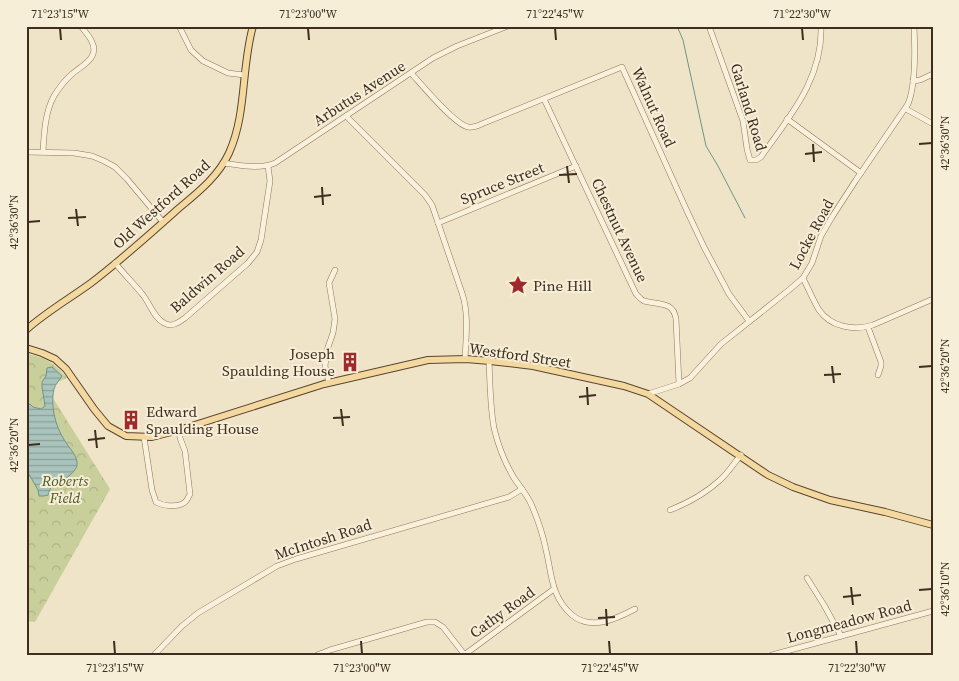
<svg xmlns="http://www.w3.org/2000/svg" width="959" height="681" font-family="'Source Serif 4',serif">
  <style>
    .park { fill: url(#park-crowns) }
    .water { fill: url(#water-rules); stroke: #6f938a }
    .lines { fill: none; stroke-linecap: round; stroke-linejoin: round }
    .stream { stroke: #6f938a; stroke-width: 1 }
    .minor-casing { stroke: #8d765c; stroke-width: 6 }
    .major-casing { stroke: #5b4430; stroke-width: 8 }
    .minor { stroke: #faf1dc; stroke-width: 5 }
    .major { stroke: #f3d9a0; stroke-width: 6 }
    .ticks { fill: none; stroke: #3d2e20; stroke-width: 2 }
    .labels { text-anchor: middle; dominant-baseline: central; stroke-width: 4; stroke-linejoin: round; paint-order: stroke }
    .street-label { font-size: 15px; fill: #3d2e20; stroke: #f7eed8 }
    .poi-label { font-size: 15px; fill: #3d2e20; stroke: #f7eed8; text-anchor: start }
    .park-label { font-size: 15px; font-style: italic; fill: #4d5a26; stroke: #f7eed8 }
    .neatline { fill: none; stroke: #3d2e20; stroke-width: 2 }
    .ticks-label { font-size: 12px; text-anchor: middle; fill: #3d2e20 }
  </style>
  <defs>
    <pattern id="park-crowns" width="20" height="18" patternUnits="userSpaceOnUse" patternTransform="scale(1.25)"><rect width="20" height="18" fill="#c9cf9b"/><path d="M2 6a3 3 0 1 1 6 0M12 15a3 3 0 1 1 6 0" fill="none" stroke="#aeb285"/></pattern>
    <pattern id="water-rules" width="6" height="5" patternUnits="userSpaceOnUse" patternTransform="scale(1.25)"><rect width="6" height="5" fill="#a9c4bc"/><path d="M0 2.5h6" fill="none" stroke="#8ba098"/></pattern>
  </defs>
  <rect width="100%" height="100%" fill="#f0e4c8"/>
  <path class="park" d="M 26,354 C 46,357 54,363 67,378 L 46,387 L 110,489 L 35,622 L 26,621 Z"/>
  <path class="water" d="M 52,367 L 62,376 C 60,380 55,384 54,389 C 50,407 56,429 67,444 C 71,450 78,457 77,465 C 77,472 58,485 51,487 L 48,495 L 44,496 L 39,496 L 38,490 L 26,469 L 26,407 L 28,405 L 30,404 L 33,407 L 41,409 L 45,406 L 42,387 L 42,382 L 46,376 L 47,368 Z"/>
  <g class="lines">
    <polyline class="stream" points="677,26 683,40 706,146 718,166 745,218"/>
    <defs>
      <g id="minor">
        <polyline points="179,26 191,50 203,61 228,73 244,75"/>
        <path d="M 709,26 L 743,121 L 747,149 L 750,160 L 756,160 L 761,157 C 789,117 823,79 821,26"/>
        <path d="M 411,73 C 422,85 454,124 468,127 C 474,128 479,125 484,123 L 622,67 L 687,211 L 704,247 L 729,294 L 749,321"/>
        <polyline points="913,81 920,80 933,74"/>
        <path d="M 544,99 L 636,294 L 641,299 L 644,301 C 659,305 673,301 676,319 L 679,384"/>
        <polyline points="906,109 933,124"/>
        <path d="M 346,116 L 425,195 L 432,205 L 462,293 C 469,314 466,337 465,359"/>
        <polyline points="787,119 861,173"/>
        <polyline points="26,152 74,153 92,156 104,161 115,167 127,179 163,222"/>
        <path d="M 43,152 C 44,134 45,112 54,96 C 59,88 65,80 72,74 C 81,66 100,58 92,42 C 90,36 84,31 81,26"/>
        <path d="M 223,163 C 240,165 258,170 275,163 L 433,58 L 457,46 L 508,26"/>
        <polyline points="438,223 576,166"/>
        <path d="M 115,263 C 124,274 134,284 143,295 C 150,304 154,318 164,323 C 172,328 179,322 185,318 L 248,263 L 257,252 L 261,240 L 270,181 L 268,166"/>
        <path d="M 803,278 C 808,288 813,300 819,310 C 831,327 853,331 873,325 L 933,299"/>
        <polyline points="868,327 881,362 881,366 878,375"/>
        <path d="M 489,360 C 490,383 490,406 494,428 C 498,445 505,463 514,478 C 520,487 528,496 532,506 C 538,520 543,535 546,550 C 552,575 551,597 572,615 C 591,631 616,619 635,609"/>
        <polyline points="329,383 325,366 327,350 333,333 335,319 329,283 335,270"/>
        <path d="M 648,394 L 679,384 L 690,378 L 721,344 L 789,290 L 803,278 L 812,263 L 821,236 L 832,217 L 856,180 L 908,104 C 916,85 915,47 914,26"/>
        <path d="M 144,437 L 152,490 L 156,502 C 163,506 175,507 182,504 C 187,502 188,498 190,494 L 185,451 L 180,438 L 179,430"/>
        <path d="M 670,510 C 688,503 706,493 720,480 C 728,473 734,463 741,455"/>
        <polyline points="807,578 824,605 841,636"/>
        <polyline points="154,655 182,626 198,613 277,566 296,559 509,497 522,489"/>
        <polyline points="317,655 330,650 427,622 435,622 443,627 464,654"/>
        <polyline points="464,655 554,589"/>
        <polyline points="772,655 933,611"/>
      </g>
      <g id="major">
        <path d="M 26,330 C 46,312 69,299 91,283 C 120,261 150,234 178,209 C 197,193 218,177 229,153 C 247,113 241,68 253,26"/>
        <polyline points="26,348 42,353 55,359 66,369 94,409 108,426 126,436 152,437 179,430 324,384 428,360 466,359 490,361 533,366 624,386 648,394 768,475 793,487 830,500 885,512 933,525"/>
      </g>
    </defs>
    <use href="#minor" class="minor-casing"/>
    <use href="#major" class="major-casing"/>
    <use href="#minor" class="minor"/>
    <use href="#major" class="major"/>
  </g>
  <path class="ticks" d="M 60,28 L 61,40M 308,28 L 309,40M 555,28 L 556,40M 802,28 L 803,40M 813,144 L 814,162M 919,144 L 932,143M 805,154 L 822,152M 567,166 L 569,183M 559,175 L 577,174M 322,187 L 323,205M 314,197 L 331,195M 76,209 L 78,226M 68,218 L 86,217M 28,222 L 40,221M 832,366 L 834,383M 919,367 L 932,366M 824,375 L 841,374M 587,387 L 588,405M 579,397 L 596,395M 341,409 L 343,426M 333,418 L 350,417M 95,430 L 97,448M 88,440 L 105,438M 28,445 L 40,444M 851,587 L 853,605M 919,590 L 932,589M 843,597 L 861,595M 606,609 L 607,626M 598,618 L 615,617M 114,641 L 115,654M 361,641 L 362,654M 609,641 L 610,654M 856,641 L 857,654"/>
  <defs>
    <symbol id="sight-bare" viewBox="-9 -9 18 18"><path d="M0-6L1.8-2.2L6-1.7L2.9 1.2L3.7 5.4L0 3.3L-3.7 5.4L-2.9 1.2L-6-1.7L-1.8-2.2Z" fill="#9e2a2b" stroke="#f7eed8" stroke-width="2.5" paint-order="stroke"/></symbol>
    <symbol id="building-bare" viewBox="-9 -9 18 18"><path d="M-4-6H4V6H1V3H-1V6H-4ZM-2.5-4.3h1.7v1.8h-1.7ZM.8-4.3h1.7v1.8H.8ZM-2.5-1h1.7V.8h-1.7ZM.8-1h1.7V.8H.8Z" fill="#9e2a2b" stroke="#f7eed8" stroke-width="2.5" paint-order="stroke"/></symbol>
  </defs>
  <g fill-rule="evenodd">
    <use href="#sight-bare" x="504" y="271" width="28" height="28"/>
    <use href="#building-bare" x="336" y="348" width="28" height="28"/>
    <use href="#building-bare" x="117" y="406" width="28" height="28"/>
  </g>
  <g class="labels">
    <g class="street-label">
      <text transform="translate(359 93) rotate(-33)">Arbutus Avenue</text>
      <text transform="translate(654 107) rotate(66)">Walnut Road</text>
      <text transform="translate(749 107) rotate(73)">Garland Road</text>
      <text transform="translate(502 183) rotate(-22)">Spruce Street</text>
      <text transform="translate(161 204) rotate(-42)">Old Westford Road</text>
      <text transform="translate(620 230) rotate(65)">Chestnut Avenue</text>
      <text transform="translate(811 234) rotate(-62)">Locke Road</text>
      <text transform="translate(207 279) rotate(-41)">Baldwin Road</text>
      <text transform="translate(520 355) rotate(8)">Westford Street</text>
      <text transform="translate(323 539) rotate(-18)">McIntosh Road</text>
      <text transform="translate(502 612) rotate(-36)">Cathy Road</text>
      <text transform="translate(849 621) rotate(-15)">Longmeadow Road</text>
    </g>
    <g class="poi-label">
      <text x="533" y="285">Pine Hill</text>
      <text x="335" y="353" text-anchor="end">Joseph<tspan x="335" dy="17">Spaulding House</tspan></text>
      <text x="146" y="411">Edward<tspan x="146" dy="17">Spaulding House</tspan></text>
    </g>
    <g class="park-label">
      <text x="65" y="480">Roberts<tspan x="65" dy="17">Field</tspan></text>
    </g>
  </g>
  <rect width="959" height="681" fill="none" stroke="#f7eed8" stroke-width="55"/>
  <rect x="28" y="28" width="904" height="626" class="neatline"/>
  <g class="ticks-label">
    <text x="60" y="18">71°23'15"W</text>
    <text x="308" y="18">71°23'00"W</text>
    <text x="555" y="18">71°22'45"W</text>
    <text x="802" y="18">71°22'30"W</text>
    <text transform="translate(945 143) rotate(-90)" y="4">42°36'30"N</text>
    <text transform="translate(14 222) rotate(-90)" y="4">42°36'30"N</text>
    <text transform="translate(945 366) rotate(-90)" y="4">42°36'20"N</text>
    <text transform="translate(14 445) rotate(-90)" y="4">42°36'20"N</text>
    <text transform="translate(945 589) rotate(-90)" y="4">42°36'10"N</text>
    <text x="115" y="672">71°23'15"W</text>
    <text x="362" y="672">71°23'00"W</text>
    <text x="610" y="672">71°22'45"W</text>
    <text x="857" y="672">71°22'30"W</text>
  </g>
</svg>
